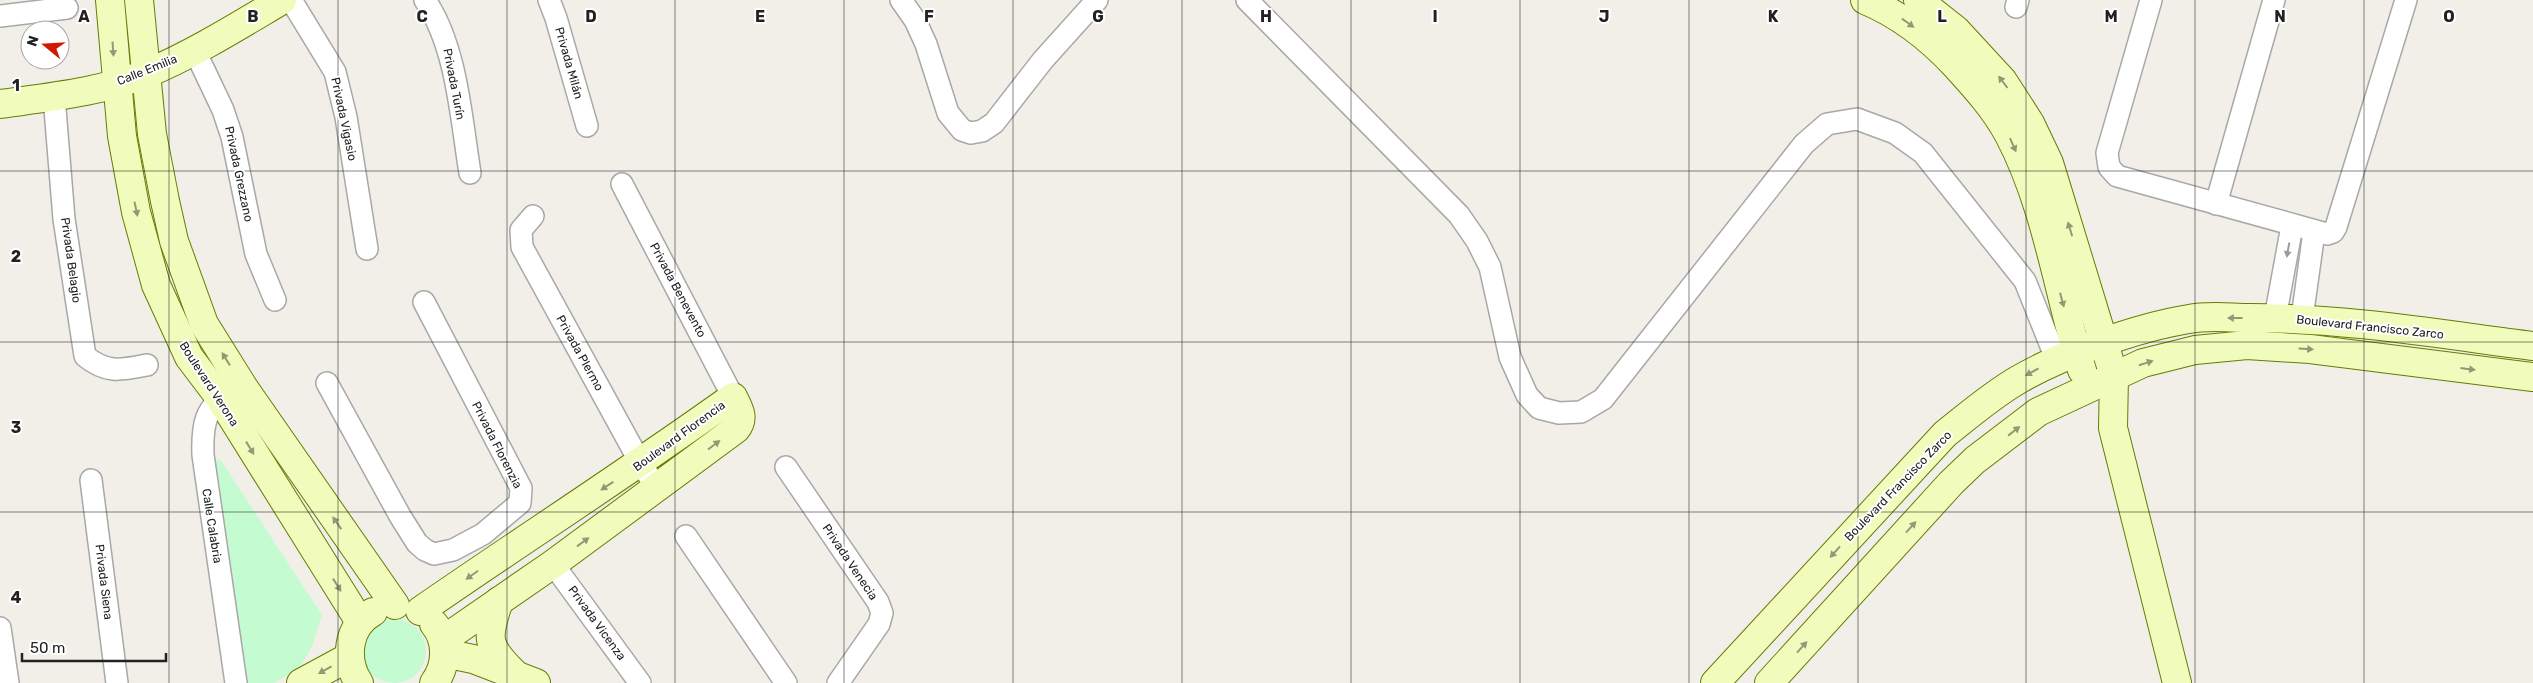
<svg xmlns="http://www.w3.org/2000/svg" width="2533" height="683" font-family="Rubik,sans-serif">
  <style>
    .park { fill: #c5fbd0 }
    .lines { fill: none; stroke-linecap: round; stroke-linejoin: round }
    .street-casing { stroke: #a8a8a8; stroke-width: 24 }
    .secondary-casing { stroke: #627e02; stroke-width: 30 }
    .street { stroke: #fff; stroke-width: 21 }
    .secondary { stroke: #f1fbbc; stroke-width: 28 }
    .oneway { fill: #939976 }
    .oneway2 { fill: #9b9b9b }
    .grid { fill: none; stroke: #212121; stroke-width: 1; stroke-opacity: 0.55 }
    .labels { text-anchor: middle; dominant-baseline: central; stroke-width: 4; stroke-linejoin: round; paint-order: stroke }
    .street-label { font-size: 12px; fill: #212121; stroke: #fff }
    .grid-label { font-size: 16px; text-anchor: middle; font-weight: bold; fill: #212121; stroke: #fff; stroke-width: 4; stroke-linejoin: round; paint-order: stroke }
  </style>
  <rect width="100%" height="100%" fill="#f2efe8"/>
  <g class="park">
    <polygon points="220,459 322,615 312,647 299,669 274,683 240,683 210,463"/>
    <circle cx="394" cy="651" r="32"/>
  </g>
  <g class="lines">
    <defs>
      <g id="street">
        <polyline points="291,0 335,72 346,117 367,249"/>
        <path d="M 425,0 C 457,47 461,118 470,173"/>
        <polyline points="549,0 556,18 587,126"/>
        <polyline points="901,0 915,20 926,44 948,113 962,130 971,133 982,131 994,123 1043,60 1097,0"/>
        <polyline points="1247,0 1459,215 1477,241 1490,267 1510,357 1527,395 1539,408 1559,413 1581,412 1603,399 1804,144 1827,124 1857,119 1895,133 1923,153 2025,281 2057,361"/>
        <polyline points="2151,0 2107,153 2109,167 2117,176 2327,234 2333,232 2336,227 2406,0"/>
        <polyline points="2016,7 2018,0"/>
        <polyline points="0,16 67,8"/>
        <polyline points="195,51 223,110 232,137 256,254 275,300"/>
        <path d="M 54,97 L 64,219 L 85,356 C 107,374 121,370 147,365"/>
        <polyline points="622,184 733,397"/>
        <polyline points="2216,204 2274,0"/>
        <polyline points="533,216 521,230 522,247 641,464 657,488"/>
        <polyline points="2275,318 2292,226"/>
        <polyline points="2302,318 2314,232"/>
        <polyline points="327,383 400,516 417,543 425,550 434,554 453,550 483,534 520,503 521,488 424,302"/>
        <path d="M 232,393 C 204,405 202,427 203,455 L 236,683"/>
        <polyline points="786,467 878,602 882,613 879,624 838,683"/>
        <polyline points="91,480 117,683"/>
        <polyline points="686,536 786,683"/>
        <polyline points="553,564 640,683"/>
        <polyline points="0,628 8,683"/>
      </g>
      <g id="secondary">
        <polyline points="110,0 122,136 136,212 156,285 189,357 220,398 360,622"/>
        <polyline points="139,0 152,134 165,201 174,241 204,324 244,388 395,605"/>
        <path d="M 1865,0 C 1901,15 1930,38 1956,66 C 1976,88 1995,109 2009,135 C 2047,207 2058,293 2082,370"/>
        <polyline points="1918,0 1956,30 2003,81 2030,123 2049,163 2114,376 2113,428 2177,683"/>
        <path d="M 0,104 C 50,97 102,92 148,73 C 195,53 238,26 282,0"/>
        <path d="M 499,601 C 486,638 486,646 514,673"/>
        <path d="M 420,611 C 524,539 630,471 733,397 C 739,409 745,418 736,429 L 553,564 L 443,640"/>
        <polyline points="444,653 473,659 536,683"/>
        <polyline points="301,683 349,657"/>
        <path d="M 359,683 C 344,660 347,626 373,612"/>
        <path d="M 434,683 C 447,666 448,641 434,624"/>
        <path d="M 1715,683 L 1945,434 C 1969,415 1992,395 2018,380 C 2062,354 2139,327 2189,319 C 2209,315 2231,318 2250,318 C 2345,318 2439,334 2533,346"/>
        <polyline points="1769,683 1951,483 1975,460 2038,412 2143,363 2195,350 2247,345 2310,349 2533,377"/>
      </g>
    </defs>
    <use href="#street" class="street-casing"/>
    <use href="#secondary" class="secondary-casing"/>
    <use href="#street" class="street"/>
    <use href="#secondary" class="secondary"/>
  </g>
  <defs><path id="oneway-solid" d="M-6-.8H1V-3.2L6.5 0L1 3.2V.8H-6Z" transform="scale(1.25)"/></defs>
  <g class="oneway">
    <use href="#oneway-solid" transform="translate(1908 23) rotate(36)"/>
    <use href="#oneway-solid" transform="translate(113 49) rotate(86)"/>
    <use href="#oneway-solid" transform="translate(2003 82) rotate(-127)"/>
    <use href="#oneway-solid" transform="translate(2013 145) rotate(66)"/>
    <use href="#oneway-solid" transform="translate(136 209) rotate(78)"/>
    <use href="#oneway-solid" transform="translate(2070 229) rotate(-107)"/>
    <use href="#oneway-solid" transform="translate(2062 300) rotate(75)"/>
    <use href="#oneway-solid" transform="translate(2235 318) rotate(180)"/>
    <use href="#oneway-solid" transform="translate(2306 349) rotate(4)"/>
    <use href="#oneway-solid" transform="translate(226 359) rotate(-122)"/>
    <use href="#oneway-solid" transform="translate(2146 363) rotate(-18)"/>
    <use href="#oneway-solid" transform="translate(2468 369) rotate(7)"/>
    <use href="#oneway-solid" transform="translate(2032 372) rotate(151)"/>
    <use href="#oneway-solid" transform="translate(2014 431) rotate(-38)"/>
    <use href="#oneway-solid" transform="translate(714 445) rotate(-37)"/>
    <use href="#oneway-solid" transform="translate(250 448) rotate(58)"/>
    <use href="#oneway-solid" transform="translate(607 486) rotate(147)"/>
    <use href="#oneway-solid" transform="translate(337 523) rotate(-125)"/>
    <use href="#oneway-solid" transform="translate(1911 527) rotate(-48)"/>
    <use href="#oneway-solid" transform="translate(583 542) rotate(-36)"/>
    <use href="#oneway-solid" transform="translate(1835 552) rotate(132)"/>
    <use href="#oneway-solid" transform="translate(472 575) rotate(145)"/>
    <use href="#oneway-solid" transform="translate(337 585) rotate(58)"/>
    <use href="#oneway-solid" transform="translate(1802 647) rotate(-48)"/>
    <use href="#oneway-solid" transform="translate(325 670) rotate(151)"/>
  </g>
  <use class="oneway2" href="#oneway-solid" transform="translate(2288 250) rotate(100)"/>
  <path class="grid" d="M 169,0 L 169,683M 338,0 L 338,683M 507,0 L 507,683M 675,0 L 675,683M 844,0 L 844,683M 1013,0 L 1013,683M 1182,0 L 1182,683M 1351,0 L 1351,683M 1520,0 L 1520,683M 1689,0 L 1689,683M 1858,0 L 1858,683M 2026,0 L 2026,683M 2195,0 L 2195,683M 2364,0 L 2364,683M 0,171 L 2533,171M 0,342 L 2533,342M 0,512 L 2533,512"/>
  <g class="labels">
    <g class="street-label">
      <text transform="translate(569 63) rotate(74)">Privada Milán</text>
      <text transform="translate(147 70) rotate(-22)">Calle Emilia</text>
      <text transform="translate(454 84) rotate(79)">Privada Turín</text>
      <text transform="translate(344 119) rotate(78)">Privada Vigasio</text>
      <text transform="translate(239 174) rotate(78)">Privada Grezzano</text>
      <text transform="translate(71 260) rotate(82)">Privada Belagio</text>
      <text transform="translate(678 290) rotate(62)">Privada Benevento</text>
      <text transform="translate(2370 327) rotate(6)">Boulevard Francisco Zarco</text>
      <text transform="translate(580 353) rotate(61)">Privada Plermo</text>
      <text transform="translate(209 384) rotate(57)">Boulevard Verona</text>
      <text transform="translate(679 436) rotate(-36)">Boulevard Florencia</text>
      <text transform="translate(497 445) rotate(63)">Privada Florenzia</text>
      <text transform="translate(1898 486) rotate(-46)">Boulevard Francisco Zarco</text>
      <text transform="translate(212 526) rotate(81)">Calle Calabria</text>
      <text transform="translate(850 562) rotate(56)">Privada Venecia</text>
      <text transform="translate(104 582) rotate(83)">Privada Siena</text>
      <text transform="translate(597 623) rotate(54)">Privada Vicenza</text>
    </g>
  </g>
  <g class="grid-label">
    <text x="84" y="22">A</text>
    <text x="253" y="22">B</text>
    <text x="422" y="22">C</text>
    <text x="591" y="22">D</text>
    <text x="760" y="22">E</text>
    <text x="929" y="22">F</text>
    <text x="1098" y="22">G</text>
    <text x="1266" y="22">H</text>
    <text x="1435" y="22">I</text>
    <text x="1604" y="22">J</text>
    <text x="1773" y="22">K</text>
    <text x="1942" y="22">L</text>
    <text x="2111" y="22">M</text>
    <text x="2280" y="22">N</text>
    <text x="2449" y="22">O</text>
    <text x="16" y="91">1</text>
    <text x="16" y="262">2</text>
    <text x="16" y="433">3</text>
    <text x="16" y="603">4</text>
  </g>
  <g transform="translate(45 45) rotate(288)"><circle r="24" fill="#ffffff" stroke="#a6a6a6"/>
  <path d="M0-4L9 19L0 12L-9 19Z" fill="#d21900"/>
  <text y="-8" font-size="14" font-weight="bold" text-anchor="middle" fill="#212121">N</text>
  </g>
  <path d="M22 653v8h144v-8" fill="none" stroke="#212121" stroke-width="2.5"/>
  <text x="30" y="653" font-size="15" fill="#212121" stroke="#ffffff" stroke-width="4" paint-order="stroke">50 m</text>
</svg>
